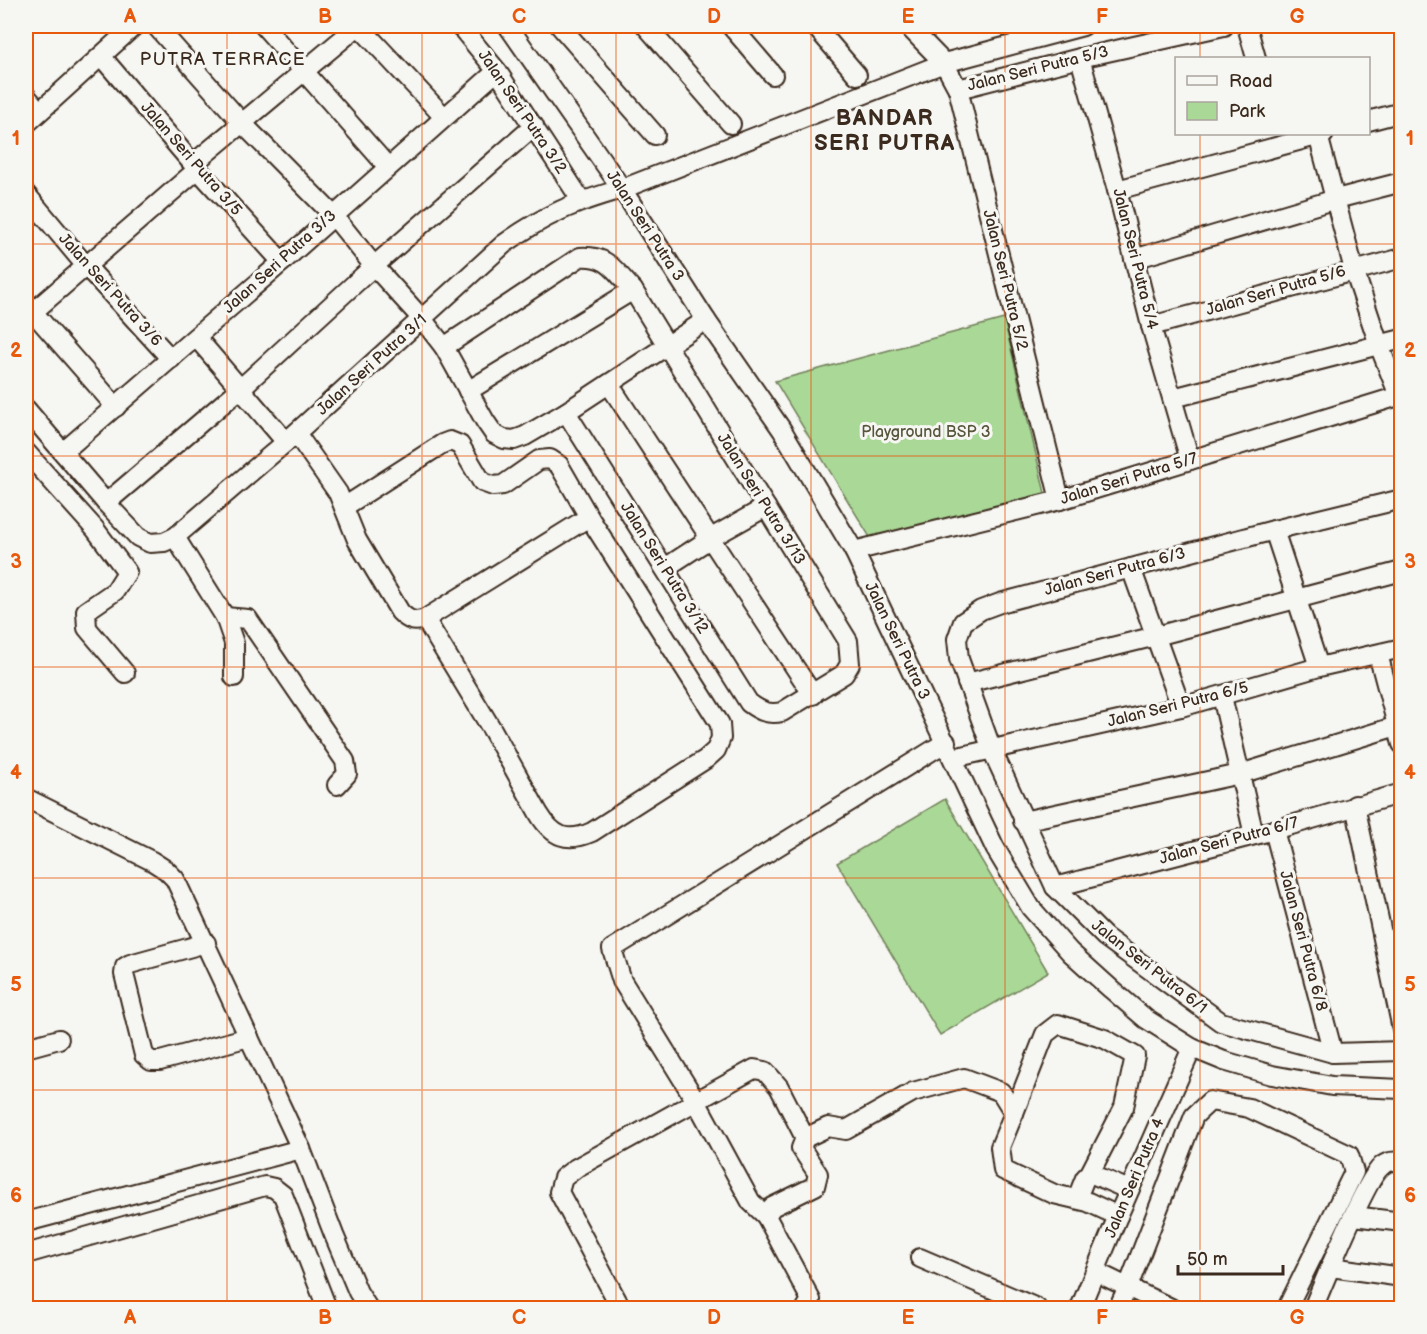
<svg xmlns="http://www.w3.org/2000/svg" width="1427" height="1334" font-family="'Balsamiq Sans',sans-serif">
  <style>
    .park { fill: #aad897; stroke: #72815a; stroke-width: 1.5 }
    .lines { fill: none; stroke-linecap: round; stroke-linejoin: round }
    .minor-casing { stroke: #3b2a1e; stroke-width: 22 }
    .minor { stroke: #f6f6f2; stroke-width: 18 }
    .grid { fill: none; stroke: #e8590c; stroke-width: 1.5; stroke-opacity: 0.55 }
    .labels { text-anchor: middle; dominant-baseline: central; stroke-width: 6; stroke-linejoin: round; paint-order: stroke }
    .street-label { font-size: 16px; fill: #3b2a1e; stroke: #f6f6f2 }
    .park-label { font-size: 16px; fill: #57563c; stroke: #f6f6f2 }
    .neighbourhood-label { font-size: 18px; letter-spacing: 1.5px; fill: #3b2a1e; stroke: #f6f6f2 }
    .district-label { font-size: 22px; font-weight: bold; letter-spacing: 1.5px; fill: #3b2a1e; stroke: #f6f6f2 }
    .neatline { fill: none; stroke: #e8590c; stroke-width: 2 }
    .grid-label { font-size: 20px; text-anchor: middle; font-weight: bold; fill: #e8590c }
  </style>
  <rect width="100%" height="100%" fill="#f6f6f2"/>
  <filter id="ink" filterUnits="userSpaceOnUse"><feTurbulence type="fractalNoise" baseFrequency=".0167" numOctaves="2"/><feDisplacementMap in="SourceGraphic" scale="12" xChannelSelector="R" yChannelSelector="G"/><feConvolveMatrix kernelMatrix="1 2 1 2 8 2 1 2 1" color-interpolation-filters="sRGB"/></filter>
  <g filter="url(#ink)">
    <g class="park">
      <polygon points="1004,319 1045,493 871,539 775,381"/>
      <polygon points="945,799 1048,972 940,1035 837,863"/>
    </g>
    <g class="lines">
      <defs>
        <g id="minor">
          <polyline points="156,26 242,123 333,215 374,266 423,320 444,347 485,421 494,434 504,439 514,440 525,436 566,412 706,320"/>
          <polyline points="264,26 388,167"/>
          <polyline points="359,26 444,117"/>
          <polyline points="460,26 497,71 581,200"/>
          <polyline points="508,26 622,189 706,320 782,430 854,551 995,848 1031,908 1070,952 1111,989 1146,1019 1192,1048 1224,1061 1272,1075 1332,1086 1402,1089"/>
          <polyline points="560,26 655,135"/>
          <polyline points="646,26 731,124"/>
          <polyline points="731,26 773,75"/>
          <polyline points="815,26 857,75"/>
          <polyline points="908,26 944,63 958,89 1060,500"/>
          <polyline points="1247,26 1256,58"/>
          <polyline points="101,56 193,164 282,262"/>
          <polyline points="1080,58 1117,190 1151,326 1190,460"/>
          <polyline points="958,89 1080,58 1224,26"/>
          <polyline points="26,96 39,111"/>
          <polyline points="1368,121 1402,112"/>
          <polyline points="26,124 134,26"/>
          <polyline points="1318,135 1354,270 1379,345 1399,396"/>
          <polyline points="193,164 358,26"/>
          <polyline points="1117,190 1324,134"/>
          <polyline points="26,194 86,266 171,359"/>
          <polyline points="1134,259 1336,199 1402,182"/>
          <polyline points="26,304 116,407"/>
          <polyline points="26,318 198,169"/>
          <polyline points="1151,326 1402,258"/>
          <polyline points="196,337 286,442"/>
          <path d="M 444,347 L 580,257 C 608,255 615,271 633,290 L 848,641 L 850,664 L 844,674 L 782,712 C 768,715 760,711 749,703 L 566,412"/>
          <polyline points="609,384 813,695"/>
          <polyline points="468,391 633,290"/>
          <polyline points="1173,398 1402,339"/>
          <path d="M 26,409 L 106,503 L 138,537 L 150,543 L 164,542 L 175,537 L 286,442 L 504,244 C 546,214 573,203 622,189 L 944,63 L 1083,26"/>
          <path d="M 296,433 L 338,493 L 357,540 L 400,612 C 408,620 414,623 425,619 L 589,517"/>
          <polyline points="26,452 95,529 127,572 115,591 86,611 87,628 125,673"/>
          <polyline points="63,452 282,262 497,71"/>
          <polyline points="1402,499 1274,530 1000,603 981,610 963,622 957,639 959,659 992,750 1055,887 1105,937 1221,1022 1333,1053 1402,1051"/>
          <polyline points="106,503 240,389 374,266 534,126"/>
          <path d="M 344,507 L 442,444 L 450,441 L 460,445 L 482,482 L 493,486 L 503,485 L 539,460 L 550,459 L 559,465 L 589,517 L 720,724 L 721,738 L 716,750 L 706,759 L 592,832 C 567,843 553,837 539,814 L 493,731 L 425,619"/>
          <polyline points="1274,530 1319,667"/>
          <polyline points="175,537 225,617 234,643 234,677"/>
          <polyline points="854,551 1060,500 1402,395"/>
          <polyline points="665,568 711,538 766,507"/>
          <polyline points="1131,568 1181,707"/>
          <polyline points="225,617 248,619 345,761 347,774 337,785"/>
          <polyline points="1378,654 1402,744"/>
          <polyline points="967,683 1156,636 1402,571"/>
          <polyline points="1222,696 1254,835"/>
          <polyline points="953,758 1181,707 1319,667 1402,648"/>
          <polyline points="26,798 152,861 166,870 175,879 301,1149 334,1235 358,1292 368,1308"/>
          <polyline points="1355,805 1402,1029"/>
          <polyline points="1023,821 1240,774 1397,726"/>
          <polyline points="1274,830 1333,1053"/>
          <polyline points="1055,887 1274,830 1402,793"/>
          <polyline points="206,943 130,964 125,967 124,974 144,1055 151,1061 160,1061 249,1037"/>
          <polyline points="26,1048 59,1039"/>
          <polyline points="1014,1113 1045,1034 1058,1024 1105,1039 1135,1056 1124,1107 1090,1173 1085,1178 1077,1198"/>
          <polyline points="1090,1173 1129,1190"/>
          <polyline points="766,1216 751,1202 696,1101 622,981 612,949 946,742"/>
          <polyline points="1354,1216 1402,1222"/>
          <polyline points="26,1222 301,1149"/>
          <polyline points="26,1254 265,1186 274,1188 283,1195 327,1308"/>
          <polyline points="920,1258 1037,1308"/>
          <polyline points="1331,1267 1402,1277"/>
          <polyline points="1096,1272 1171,1308"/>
          <polyline points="621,1308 559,1192 563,1178 576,1168 754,1069 765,1071 779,1087 805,1138"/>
          <polyline points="806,1308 811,1300 766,1216 772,1207 815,1186 818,1174 801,1148 805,1138 828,1127 846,1130 913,1092 964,1078 1001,1092 1014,1113 1000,1147 1003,1170 1054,1194 1088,1202 1118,1216"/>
          <polyline points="1080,1308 1118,1216 1192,1048"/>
          <polyline points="1118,1308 1128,1287 1194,1116 1210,1101 1249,1108 1349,1155 1354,1172 1287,1308"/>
          <path d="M 1313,1308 C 1323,1285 1367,1175 1383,1165 C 1388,1161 1396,1161 1402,1162"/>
        </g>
      </defs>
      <use href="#minor" class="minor-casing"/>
      <use href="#minor" class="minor"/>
    </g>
  </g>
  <path class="grid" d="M 227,26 L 227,1308M 422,26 L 422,1308M 616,26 L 616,1308M 811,26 L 811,1308M 1005,26 L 1005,1308M 1200,26 L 1200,58M 1200,134 L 1200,1308M 26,244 L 1402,244M 26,456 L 1402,456M 26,667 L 1402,667M 26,878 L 1402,878M 26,1090 L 1402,1090"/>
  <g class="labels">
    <g class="street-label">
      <text transform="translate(1038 69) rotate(-14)">Jalan Seri Putra 5/3</text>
      <text transform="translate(522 112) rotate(56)">Jalan Seri Putra 3/2</text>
      <text transform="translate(191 159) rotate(49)">Jalan Seri Putra 3/5</text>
      <text transform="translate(645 226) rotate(57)">Jalan Seri Putra 3</text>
      <text transform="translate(1135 259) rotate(76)">Jalan Seri Putra 5/4</text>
      <text transform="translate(280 262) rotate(-42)">Jalan Seri Putra 3/3</text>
      <text transform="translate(1005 280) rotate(76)">Jalan Seri Putra 5/2</text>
      <text transform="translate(110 290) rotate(48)">Jalan Seri Putra 3/6</text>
      <text transform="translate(1276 291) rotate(-16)">Jalan Seri Putra 5/6</text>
      <text transform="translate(372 365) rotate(-42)">Jalan Seri Putra 3/1</text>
      <text transform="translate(1129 479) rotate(-17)">Jalan Seri Putra 5/7</text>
      <text transform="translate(761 499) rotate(58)">Jalan Seri Putra 3/13</text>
      <text transform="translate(664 568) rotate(58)">Jalan Seri Putra 3/12</text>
      <text transform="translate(1115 572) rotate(-15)">Jalan Seri Putra 6/3</text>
      <text transform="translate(897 641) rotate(64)">Jalan Seri Putra 3</text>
      <text transform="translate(1178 705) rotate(-14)">Jalan Seri Putra 6/5</text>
      <text transform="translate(1229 841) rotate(-15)">Jalan Seri Putra 6/7</text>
      <text transform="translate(1303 941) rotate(75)">Jalan Seri Putra 6/8</text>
      <text transform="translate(1149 967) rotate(38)">Jalan Seri Putra 6/1</text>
      <text transform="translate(1135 1178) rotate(-67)">Jalan Seri Putra 4</text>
    </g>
    <g class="park-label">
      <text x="926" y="432">Playground BSP 3</text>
    </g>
    <g class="neighbourhood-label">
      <text x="223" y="59">PUTRA TERRACE</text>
    </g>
    <g class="district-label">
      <text x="885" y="118">BANDAR<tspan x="885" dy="25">SERI PUTRA</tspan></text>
    </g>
  </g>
  <rect width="1427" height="1334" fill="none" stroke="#f6f6f2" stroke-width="66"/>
  <rect x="1175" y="57" width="195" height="78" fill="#f6f6f2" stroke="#aba49d" stroke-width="1.5"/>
  <rect x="1187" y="76" width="30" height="9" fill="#f6f6f2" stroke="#aba49d" stroke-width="1.5"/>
  <text x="1229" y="87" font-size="18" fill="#3b2a1e">Road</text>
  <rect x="1187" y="102" width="30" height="18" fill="#aad897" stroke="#aba49d" stroke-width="1.5"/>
  <text x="1229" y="117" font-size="18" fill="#3b2a1e">Park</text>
  <path d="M1178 1265v9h105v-9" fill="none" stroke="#3b2a1e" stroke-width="3"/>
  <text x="1187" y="1265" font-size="18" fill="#3b2a1e" stroke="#f6f6f2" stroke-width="4.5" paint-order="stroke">50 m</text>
  <rect x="33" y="33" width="1361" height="1268" class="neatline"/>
  <g class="grid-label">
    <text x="130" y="23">A</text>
    <text x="325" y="23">B</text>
    <text x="519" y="23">C</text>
    <text x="714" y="23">D</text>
    <text x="908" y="23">E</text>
    <text x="1102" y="23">F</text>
    <text x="1297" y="23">G</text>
    <text x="16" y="145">1</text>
    <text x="1410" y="145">1</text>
    <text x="16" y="357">2</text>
    <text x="1410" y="357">2</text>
    <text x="16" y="568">3</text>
    <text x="1410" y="568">3</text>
    <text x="16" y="779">4</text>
    <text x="1410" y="779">4</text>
    <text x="16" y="991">5</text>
    <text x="1410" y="991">5</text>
    <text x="16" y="1202">6</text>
    <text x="1410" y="1202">6</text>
    <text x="130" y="1324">A</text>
    <text x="325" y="1324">B</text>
    <text x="519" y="1324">C</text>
    <text x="714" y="1324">D</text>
    <text x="908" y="1324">E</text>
    <text x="1102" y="1324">F</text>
    <text x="1297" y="1324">G</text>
  </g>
</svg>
